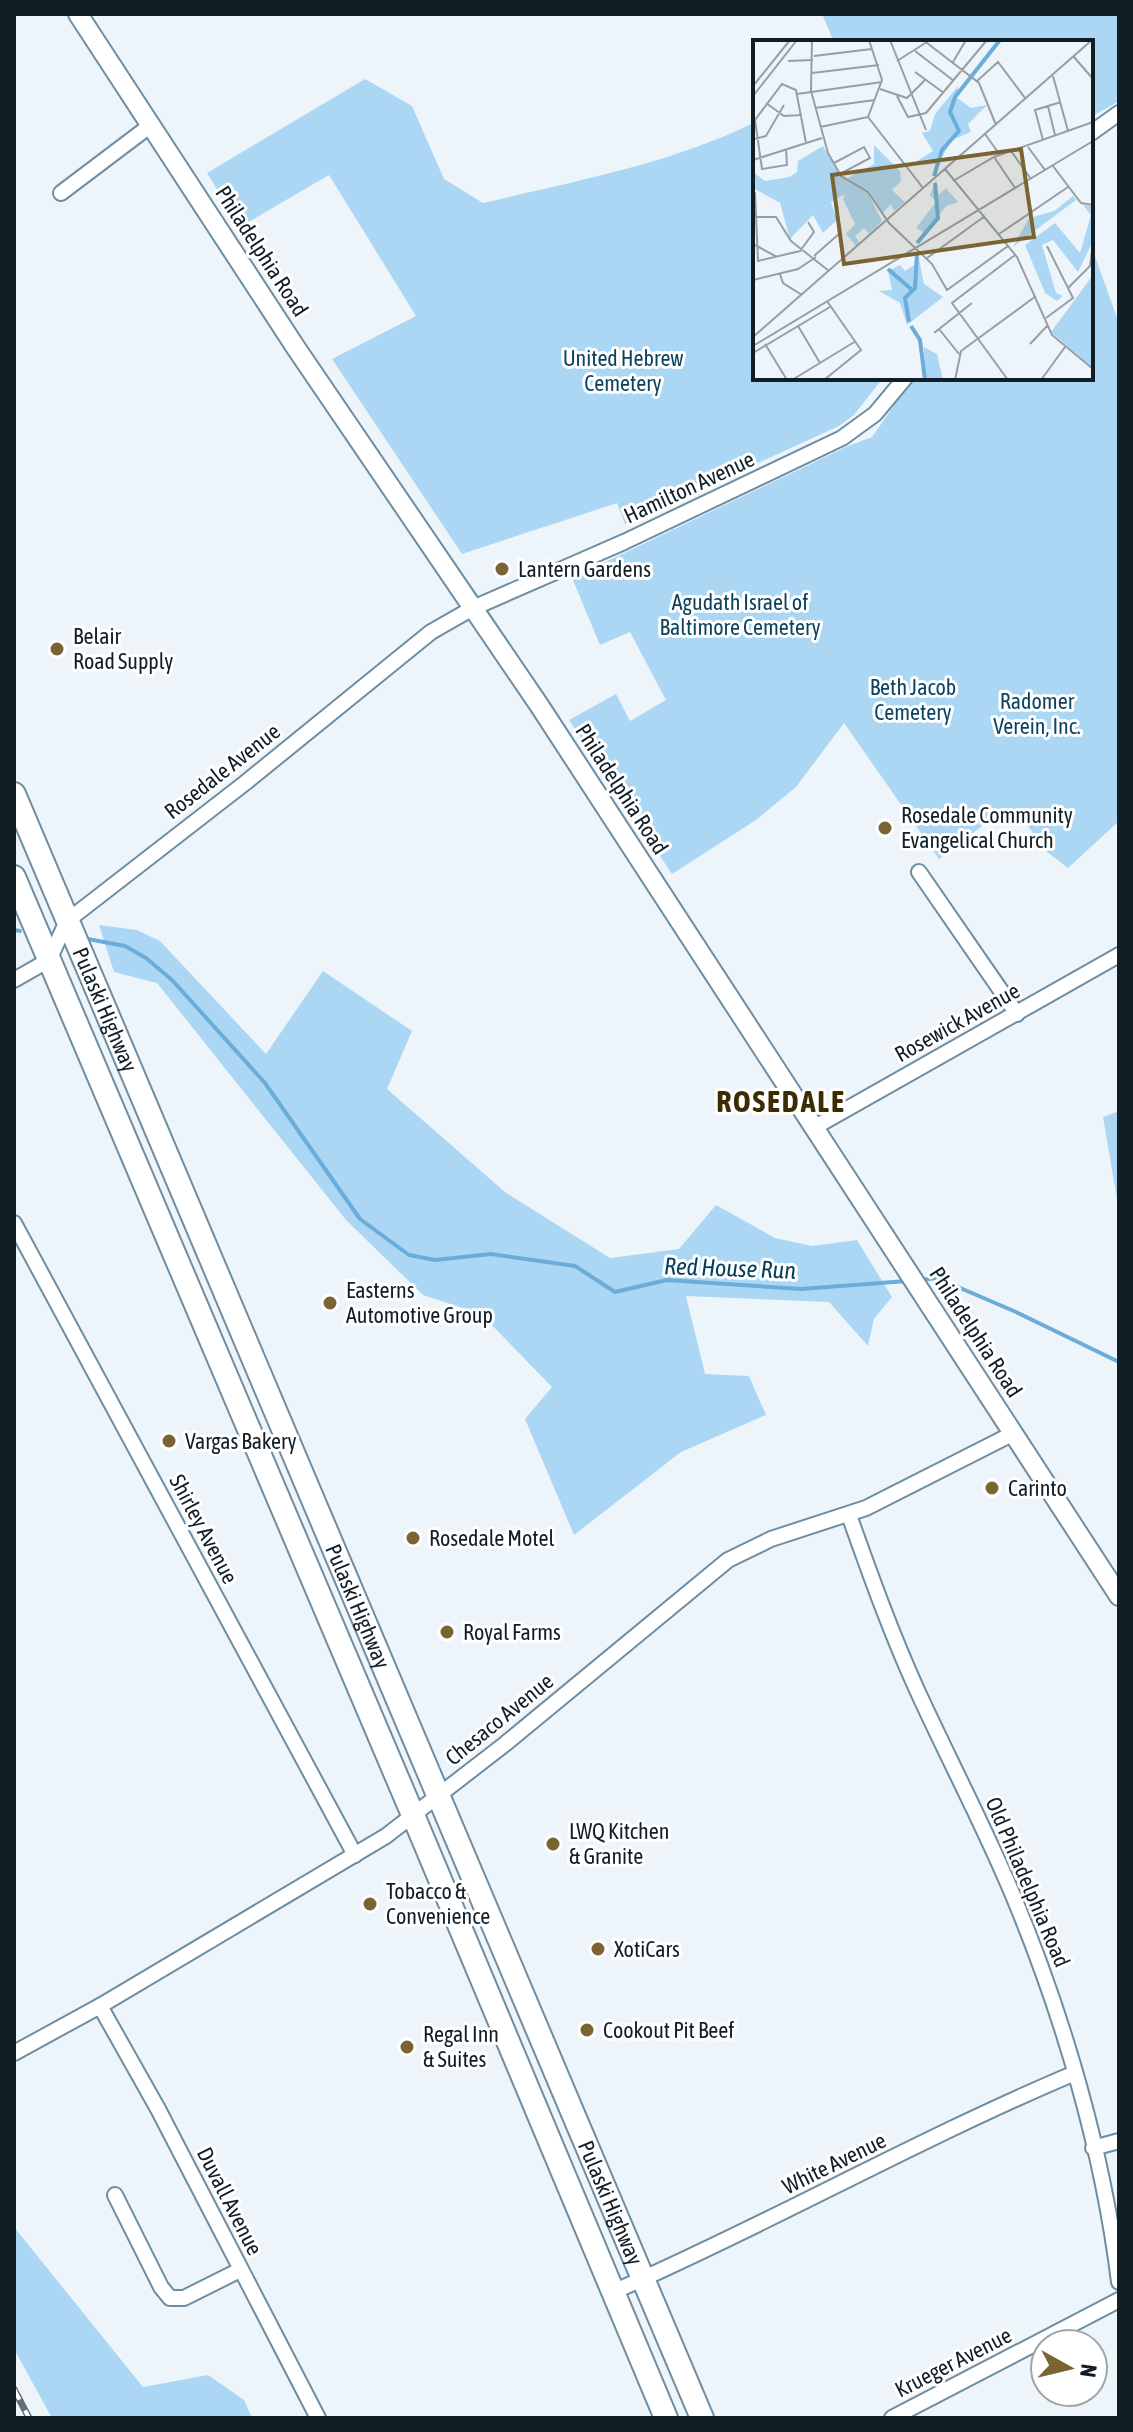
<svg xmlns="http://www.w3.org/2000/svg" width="1133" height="2432" font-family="'Asap Condensed',sans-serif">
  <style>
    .green { fill: #acd7f4 }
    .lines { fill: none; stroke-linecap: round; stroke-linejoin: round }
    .stream { stroke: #6badd8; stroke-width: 4 }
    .minor-casing { stroke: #6e8da2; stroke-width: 18 }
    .major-casing { stroke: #6e8da2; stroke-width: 22 }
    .highway-casing { stroke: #6e8da2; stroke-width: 26 }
    .minor { stroke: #fff; stroke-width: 14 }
    .major { stroke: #fff; stroke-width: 18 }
    .highway { stroke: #fff; stroke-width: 22 }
    .rail-casing { stroke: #646e75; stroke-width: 7 }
    .rail { stroke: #fff; stroke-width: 4; stroke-dasharray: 12; stroke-linecap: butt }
    .poi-dot { fill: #7a6433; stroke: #fff; stroke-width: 3 }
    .labels { text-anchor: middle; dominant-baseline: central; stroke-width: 6; stroke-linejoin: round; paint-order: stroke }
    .street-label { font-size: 22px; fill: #121e26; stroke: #fff }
    .park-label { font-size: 22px; fill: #0e4360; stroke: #fff }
    .poi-label { font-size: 22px; fill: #121e26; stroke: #fff; text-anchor: start }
    .water-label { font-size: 24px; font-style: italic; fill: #053d5a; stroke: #fff }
    .district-label { font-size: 30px; font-weight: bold; letter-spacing: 2px; fill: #3c2c02; stroke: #fff }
    .inset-river { fill: none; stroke: #6badd8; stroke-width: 4 }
    .inset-road { fill: none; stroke: #969fa5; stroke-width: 2 }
    .view { fill: #7a6433; fill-opacity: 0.15; stroke: #7a6433; stroke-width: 4 }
    .inset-edge { fill: none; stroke: #121e26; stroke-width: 4 }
  </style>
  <rect width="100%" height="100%" fill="#eef5fa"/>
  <g class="green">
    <polygon points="822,14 1119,14 1119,101 1091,117 1091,42 834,42"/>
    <path d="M 365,79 L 412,106 L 444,179 L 483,203 C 571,182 674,163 755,122 L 755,378 L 883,378 L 854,415 L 839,426 L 625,524 L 617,503 L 462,554 L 332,359 L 416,316 L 329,175 L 240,227 L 207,173 Z"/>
    <polygon points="1091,245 1119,323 1119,821 1068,868 1047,852 1027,825 986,823 939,859 844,723 796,787 756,820 672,874 569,720 616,694 630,721 666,700 630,632 600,645 572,578 848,446 872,437 913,378 1091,378"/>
    <polygon points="99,925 137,930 160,941 266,1054 323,971 412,1031 387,1089 505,1192 610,1258 679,1249 716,1205 775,1238 812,1246 857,1240 892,1297 874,1319 868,1346 829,1302 686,1296 705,1374 749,1376 766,1415 681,1452 574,1535 525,1419 552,1387 481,1314 423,1295 346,1220 157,983 114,972"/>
    <polygon points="1119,1111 1119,1211 1103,1117"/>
    <polygon points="14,2227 143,2387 208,2375 244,2400 252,2418 52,2418 14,2349"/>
  </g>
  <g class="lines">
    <g class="stream">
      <polyline points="14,930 20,931"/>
      <polyline points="88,939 125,946 146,958 172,980 265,1083 360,1219 409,1255 435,1260 491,1254 575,1266 615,1292 667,1280 801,1289 907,1281"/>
      <polyline points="920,1280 937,1278 1016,1312 1119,1362"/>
    </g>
    <defs>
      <g id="minor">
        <polyline points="1091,133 1119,113"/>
        <polyline points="61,193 151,125"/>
        <polyline points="919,872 1017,1014"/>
        <polyline points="14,980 49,960 67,921 245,783 431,632 473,608 624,542 842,438 875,414 905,378"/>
        <polyline points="815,1127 1119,955"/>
        <polyline points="14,1223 355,1855"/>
        <path d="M 849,1515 C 870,1574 891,1633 917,1690 C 948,1758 983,1824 1012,1893 C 1063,2015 1103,2151 1119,2282"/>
        <polyline points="100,2006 158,2109 318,2418"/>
        <polyline points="14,2053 100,2006 386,1836 505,1744 728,1560 771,1539 866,1508 1014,1433"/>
        <polyline points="1093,2148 1119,2141"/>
        <polyline points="115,2195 161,2287 170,2298 184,2298 240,2270"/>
        <path d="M 613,2292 C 769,2224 918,2139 1075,2073"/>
        <polyline points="892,2418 1119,2300"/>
      </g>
      <polyline id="major" points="78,14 296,348 539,705 1119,1596"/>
      <g id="highway">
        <path id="s1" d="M 14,794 L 702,2418"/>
        <polyline points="14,877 413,1815 666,2418"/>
      </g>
    </defs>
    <use href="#minor" class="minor-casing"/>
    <use href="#major" class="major-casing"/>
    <use href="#highway" class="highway-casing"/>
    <use href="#minor" class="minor"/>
    <use href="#major" class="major"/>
    <use href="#highway" class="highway"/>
    <defs>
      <polyline id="rail" points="14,2389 29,2418"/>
    </defs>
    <use href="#rail" class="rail-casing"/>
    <use href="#rail" class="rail"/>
  </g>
  <g class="poi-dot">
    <circle cx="502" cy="569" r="8"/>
    <circle cx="57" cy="649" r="8"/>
    <circle cx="885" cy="828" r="8"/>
    <circle cx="330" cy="1303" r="8"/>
    <circle cx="169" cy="1441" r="8"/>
    <circle cx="992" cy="1488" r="8"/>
    <circle cx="413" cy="1538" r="8"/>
    <circle cx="447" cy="1632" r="8"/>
    <circle cx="553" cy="1844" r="8"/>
    <circle cx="370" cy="1904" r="8"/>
    <circle cx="598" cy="1949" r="8"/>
    <circle cx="587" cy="2030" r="8"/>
    <circle cx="407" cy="2047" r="8"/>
  </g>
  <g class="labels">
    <g class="street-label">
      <text transform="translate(262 251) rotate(57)">Philadelphia Road</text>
      <text transform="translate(689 487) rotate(-25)">Hamilton Avenue</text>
      <text transform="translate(222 771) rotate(-38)">Rosedale Avenue</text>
      <text transform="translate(622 789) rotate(57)">Philadelphia Road</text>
      <text stroke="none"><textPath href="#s1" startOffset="234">Pulaski Highway</textPath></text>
      <text transform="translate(957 1022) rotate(-29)">Rosewick Avenue</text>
      <text transform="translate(976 1332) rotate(57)">Philadelphia Road</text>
      <text transform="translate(204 1529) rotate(62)">Shirley Avenue</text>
      <text stroke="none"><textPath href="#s1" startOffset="882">Pulaski Highway</textPath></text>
      <text transform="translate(499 1719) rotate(-39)">Chesaco Avenue</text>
      <text transform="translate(1028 1882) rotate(67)">Old Philadelphia Road</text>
      <text transform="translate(834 2163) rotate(-26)">White Avenue</text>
      <text transform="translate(230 2201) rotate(63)">Duvall Avenue</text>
      <text stroke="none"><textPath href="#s1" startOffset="1530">Pulaski Highway</textPath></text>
      <text transform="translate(953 2362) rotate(-27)">Krueger Avenue</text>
    </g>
    <g class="park-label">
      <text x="623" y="358">United Hebrew<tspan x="623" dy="25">Cemetery</tspan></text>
      <text x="740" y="602">Agudath Israel of<tspan x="740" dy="25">Baltimore Cemetery</tspan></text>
      <text x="913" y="687">Beth Jacob<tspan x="913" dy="25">Cemetery</tspan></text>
      <text x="1037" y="701">Radomer<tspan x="1037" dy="25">Verein, Inc.</tspan></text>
    </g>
    <g class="poi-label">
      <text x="518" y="569">Lantern Gardens</text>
      <text x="73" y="636">Belair<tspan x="73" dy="25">Road Supply</tspan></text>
      <text x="901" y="815">Rosedale Community<tspan x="901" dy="25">Evangelical Church</tspan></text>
      <text x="346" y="1290">Easterns<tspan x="346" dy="25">Automotive Group</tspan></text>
      <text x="185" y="1441">Vargas Bakery</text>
      <text x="1008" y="1488">Carinto</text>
      <text x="429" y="1538">Rosedale Motel</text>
      <text x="463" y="1632">Royal Farms</text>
      <text x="569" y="1831">LWQ Kitchen<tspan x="569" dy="25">&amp; Granite</tspan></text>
      <text x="386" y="1891">Tobacco &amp;<tspan x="386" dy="25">Convenience</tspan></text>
      <text x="614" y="1949">XotiCars</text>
      <text x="603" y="2030">Cookout Pit Beef</text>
      <text x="423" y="2034">Regal Inn<tspan x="423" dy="25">&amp; Suites</tspan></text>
    </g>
    <g class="water-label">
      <text transform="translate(730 1268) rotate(2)">Red House Run</text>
    </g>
    <g class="district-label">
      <text x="781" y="1101">ROSEDALE</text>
    </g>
  </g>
  <g transform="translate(753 40)">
    <rect width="340" height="340" fill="#eef5fa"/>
    <path d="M 205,46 L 204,58 L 218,68 L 234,65 L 215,84 L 218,92 L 199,100 L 185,124 L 166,125 L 164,121 L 180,111 L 169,93 L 177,91 L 182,74 ZM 121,105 L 147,131 L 148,141 L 139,150 L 152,162 L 141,171 L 138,164 L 130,173 L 116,151 L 93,139 L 121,124 ZM 70,106 L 85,132 L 115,153 L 129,181 L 116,194 L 111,188 L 102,196 L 106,202 L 103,206 L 93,194 L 102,184 L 90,159 L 92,154 L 78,162 L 84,180 L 70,193 L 60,175 L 37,199 L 27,163 L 2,149 L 0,132 L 12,141 L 36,137 L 44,132 L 45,121 ZM 183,140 L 185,155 L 193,148 L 205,162 L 193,166 L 162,206 L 170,192 L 163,188 L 183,162 L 177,155 ZM 320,156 L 323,160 L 260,207 L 276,178 L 301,171 ZM 330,165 L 340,166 L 340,201 L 325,232 L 300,200 L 289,205 L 303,253 L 310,256 L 304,261 L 292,253 L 272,205 L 302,183 L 327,213 L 338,175 ZM 165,213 L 171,244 L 190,257 L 154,285 L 147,263 L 126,251 L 139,250 L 135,231 L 147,225 L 152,231 L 163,224 ZM 340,235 L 340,328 L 298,292 ZM 171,307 L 184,314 L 190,340 L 172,340 Z" fill="#acd7f4"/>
    <path class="inset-river" d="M 181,136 L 189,110 L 206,91 L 197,72 L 202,57 L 247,0M 164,203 L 185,178 L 182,143M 135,229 L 158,249M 156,282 L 152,258 L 162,248 L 164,213M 158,286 L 167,300 L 172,340"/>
    <path class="inset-road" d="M 59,0 L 58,51 L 75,113 L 88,136 L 115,152 L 136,183 L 179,224 L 194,250 L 255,206M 137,0 L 173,90M 174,3 L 226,43 L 243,85M 162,11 L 201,41M 61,16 L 119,9M 321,17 L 340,39M 35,21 L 60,20M 144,21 L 177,0M 200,22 L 213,0M 162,32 L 191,53M 59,33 L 126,25M 300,36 L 315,91M 224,41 L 245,22 L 272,58M 0,46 L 37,0M 127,49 L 154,58 L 172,40M 44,54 L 129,42M 0,56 L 44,0M 144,56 L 155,77 L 173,73 L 234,0M 13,63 L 31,76 L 49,75M 295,66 L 302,95M 62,68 L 122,60M 115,77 L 170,148M 115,77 L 129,40 L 116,0M 67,87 L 115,77M 232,94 L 247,115M 2,99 L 13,96 L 31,65M 290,100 L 282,70 L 308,62M 275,107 L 292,130M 33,109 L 34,125 L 9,129 L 2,80 L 29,44 L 43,50 L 53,103M 258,111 L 278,139M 241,117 L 262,148M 0,120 L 69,98M 81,123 L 111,107 L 117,118 L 87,134M 300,126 L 328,163 L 340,165M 192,129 L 264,217 L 299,295 L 340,329M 200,141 L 241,117 L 340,82M 2,152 L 5,221 L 47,211 L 61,192 L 55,182M 2,177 L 23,177 L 38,201 L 76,231M 246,194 L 315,147M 2,205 L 24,217M 61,216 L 87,193M 174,218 L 232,176M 27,234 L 30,243 L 49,255M 0,240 L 45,229 L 63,217M 315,248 L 337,226 L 340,203M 293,278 L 320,258 L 294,206M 45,286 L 67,323M 186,289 L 206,314M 181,293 L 219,263M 0,297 L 339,0M 12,304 L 34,340M 277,304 L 295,285M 0,306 L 340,101M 0,313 L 77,267M 39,340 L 103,301M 71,340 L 108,310 L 74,261M 202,340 L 208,311 L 283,256M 255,340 L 199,263 L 262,215M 288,340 L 312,307"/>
    <path class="view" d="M 268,109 L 281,197 L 91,224 L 79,135 Z"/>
    <rect width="340" height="340" class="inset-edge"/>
  </g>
  <rect width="1133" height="2432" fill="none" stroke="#121e26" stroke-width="32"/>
  <g transform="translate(1069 2368) rotate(98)"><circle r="38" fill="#ffffff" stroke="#a0a5a8" stroke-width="2"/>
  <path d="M0-6L14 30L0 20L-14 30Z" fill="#7a6433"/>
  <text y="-12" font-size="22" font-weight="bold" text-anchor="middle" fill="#121e26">N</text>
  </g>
</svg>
